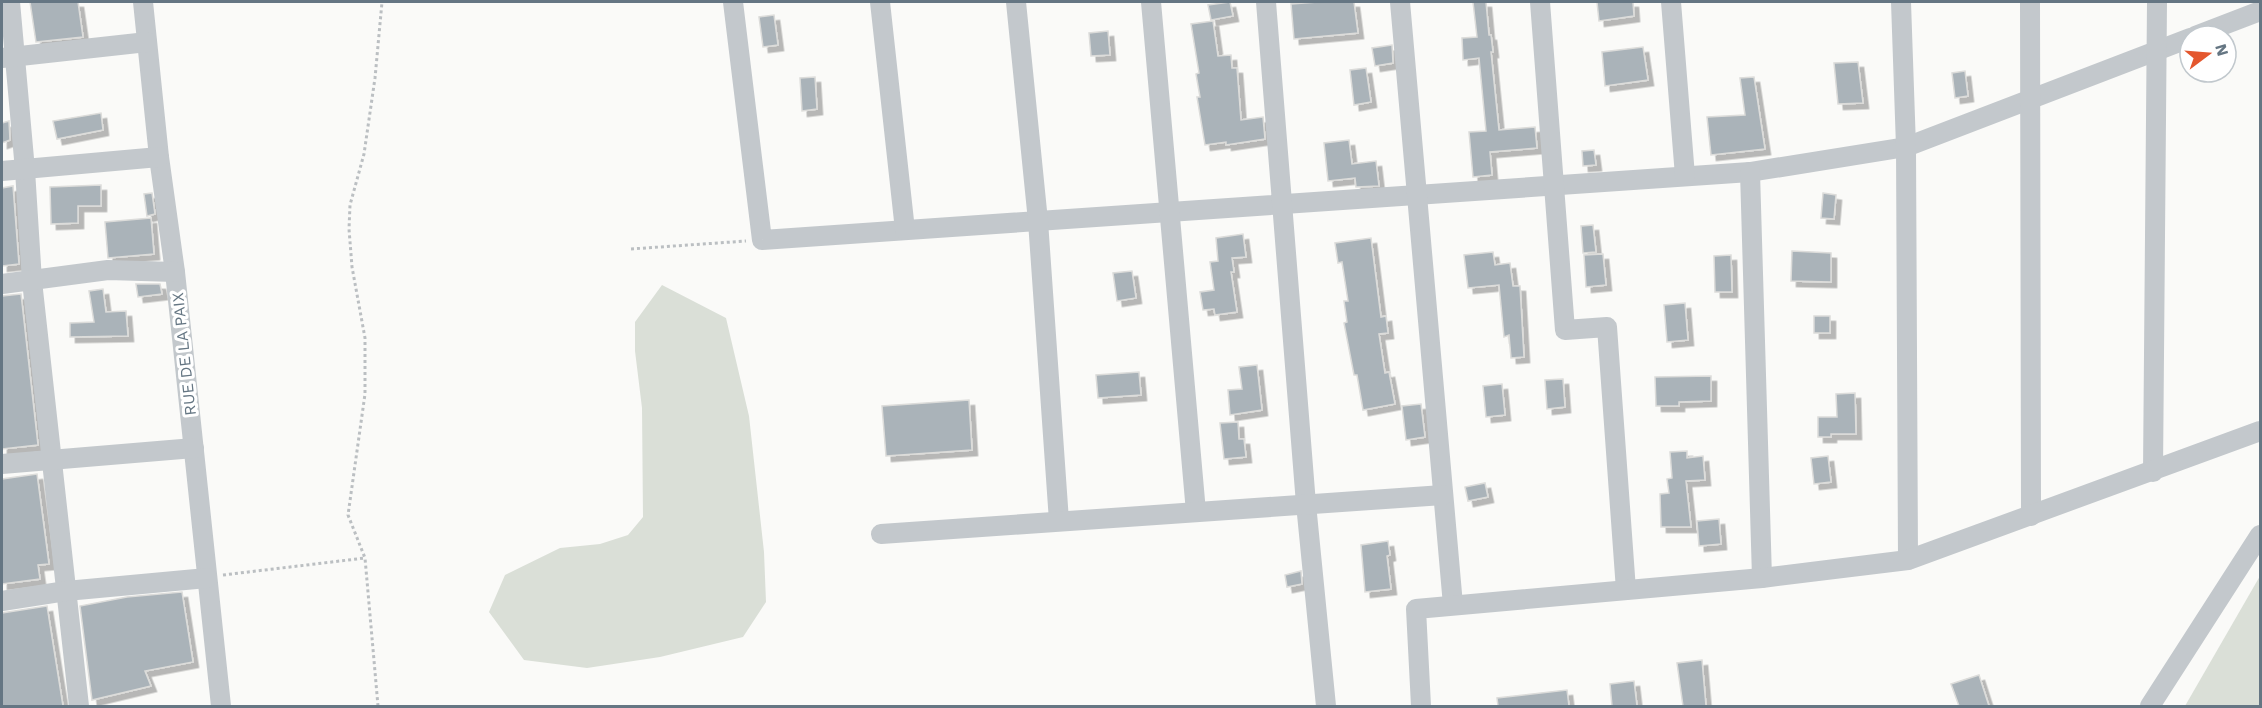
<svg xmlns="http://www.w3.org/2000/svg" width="2262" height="708" font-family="'Work Sans',sans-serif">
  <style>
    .green { fill: #dadfd7 }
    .building { fill: #aab3b9; stroke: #dcdcda; stroke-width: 1.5; filter: url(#shadow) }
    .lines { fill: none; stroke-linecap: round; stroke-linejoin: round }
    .path { stroke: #bbbfc2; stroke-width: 3; stroke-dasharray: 3 3; stroke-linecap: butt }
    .minor { stroke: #c3c8cc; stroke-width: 20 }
    .labels { text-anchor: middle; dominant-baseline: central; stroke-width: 6; stroke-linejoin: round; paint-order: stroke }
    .street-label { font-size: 16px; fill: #657683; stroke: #fff }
  </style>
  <defs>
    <filter id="shadow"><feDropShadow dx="5.5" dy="5.5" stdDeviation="0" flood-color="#0004"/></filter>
  </defs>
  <rect width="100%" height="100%" fill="#fafaf8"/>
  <g class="green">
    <polygon points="662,285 726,318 749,416 764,552 766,602 743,637 660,657 587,668 524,660 489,612 505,575 560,548 600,544 628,535 643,517 642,408 635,351 635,322"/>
    <polygon points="2260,576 2260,706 2185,706"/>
  </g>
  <g class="building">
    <polygon points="30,2 78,2 83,37 36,42"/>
    <polygon points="1230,2 1233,16 1211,20 1208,5"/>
    <polygon points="1318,2 1354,2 1358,33 1294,39 1291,4"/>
    <polygon points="1473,2 1486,2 1489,35 1491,35 1493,52 1491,52 1499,130 1535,127 1537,148 1490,152 1492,175 1473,177 1469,132 1486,131 1479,58 1463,60 1462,38 1477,37"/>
    <polygon points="1597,2 1633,2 1634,16 1599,21"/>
    <polygon points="774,15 778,45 763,47 759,17"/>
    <polygon points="1213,21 1218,56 1231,55 1232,68 1237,68 1241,120 1263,117 1265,139 1226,145 1226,142 1205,145 1197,97 1200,97 1196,74 1199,73 1191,24"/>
    <polygon points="1108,31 1110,55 1091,56 1089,33"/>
    <polygon points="1392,45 1393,63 1375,66 1372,48"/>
    <polygon points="1643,47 1648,80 1605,86 1602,52"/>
    <polygon points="1858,62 1863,103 1838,104 1834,63"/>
    <polygon points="1366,68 1371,102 1354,105 1350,70"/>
    <polygon points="1965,71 1968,96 1955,98 1952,73"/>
    <polygon points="815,77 817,109 802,111 800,78"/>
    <polygon points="1754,77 1765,149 1711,155 1707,117 1745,115 1740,78"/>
    <polygon points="101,113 103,130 57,139 53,121"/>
    <polygon points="9,121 10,140 2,143 2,123"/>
    <polygon points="1349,140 1352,164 1376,161 1379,186 1356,187 1355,178 1328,181 1324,143"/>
    <polygon points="1594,150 1596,165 1583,166 1582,151"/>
    <polygon points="101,185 101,206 78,206 78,223 51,224 50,187"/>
    <polygon points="13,186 19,264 2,266 2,188"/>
    <polygon points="152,193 155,214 147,216 144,194"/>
    <polygon points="1823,193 1836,195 1834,219 1821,218"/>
    <polygon points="151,218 154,254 108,258 105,222"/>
    <polygon points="1593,225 1596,252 1583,253 1581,226"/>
    <polygon points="1243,234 1246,257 1232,258 1234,272 1231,272 1237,312 1215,315 1214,309 1203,310 1200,292 1214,290 1210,262 1218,261 1216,238"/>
    <polygon points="1371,238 1381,317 1386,316 1388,333 1379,334 1385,373 1389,372 1395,404 1363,410 1357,375 1354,375 1344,323 1347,322 1344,301 1348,301 1342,262 1338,263 1335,243"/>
    <polygon points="1792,251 1831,253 1831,282 1791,281"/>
    <polygon points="1493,252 1495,265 1510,263 1513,286 1520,286 1524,357 1511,358 1509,335 1504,337 1499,285 1468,288 1464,255"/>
    <polygon points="1603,254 1606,285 1586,287 1584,255"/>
    <polygon points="1731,255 1732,292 1715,292 1714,256"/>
    <polygon points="1132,271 1136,298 1117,301 1113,273"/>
    <polygon points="136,284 160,284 162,294 138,297"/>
    <polygon points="103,289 106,312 126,311 128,336 70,337 70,323 94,322 89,291"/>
    <polygon points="21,294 38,445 2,449 2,296"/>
    <polygon points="1685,303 1688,340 1667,342 1664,305"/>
    <rect x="1814" y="316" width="16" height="17"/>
    <polygon points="1257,365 1262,410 1230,415 1228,390 1242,389 1239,367"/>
    <polygon points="1139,372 1141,395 1098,398 1096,375"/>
    <polygon points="1711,376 1711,401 1679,402 1679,406 1656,406 1655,377"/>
    <polygon points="1563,379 1565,407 1547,409 1545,380"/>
    <polygon points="1502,384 1505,415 1486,417 1483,386"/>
    <polygon points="1855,393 1856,434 1831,434 1831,437 1818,437 1818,417 1837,417 1836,394"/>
    <polygon points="969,400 972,450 886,456 882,406"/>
    <polygon points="1421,404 1425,437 1406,440 1402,406"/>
    <polygon points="1238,422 1239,439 1244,439 1246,457 1224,459 1220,423"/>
    <polygon points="1687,451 1687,458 1703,456 1705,480 1686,481 1691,527 1661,527 1660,494 1669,493 1667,479 1672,478 1670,452"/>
    <polygon points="1828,456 1831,482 1814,484 1811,458"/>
    <polygon points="37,474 49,564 38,565 40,579 2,584 2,479"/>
    <polygon points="1485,483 1488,497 1468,501 1465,487"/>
    <polygon points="1719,519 1721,544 1699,546 1697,521"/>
    <polygon points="1388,541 1390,555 1387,556 1391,589 1365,592 1361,545"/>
    <polygon points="1301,571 1302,584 1287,587 1285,575"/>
    <polygon points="182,592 193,662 145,671 151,686 92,700 80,606 127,597"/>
    <polygon points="47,606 63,706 2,706 2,613"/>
    <polygon points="1702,660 1706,706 1683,706 1677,663"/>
    <polygon points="1979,675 1989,706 1959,706 1951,684"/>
    <polygon points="1634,681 1637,706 1612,706 1610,684"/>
    <polygon points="1567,690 1569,706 1498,706 1497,698"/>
  </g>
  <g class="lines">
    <g class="path">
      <polyline points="631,249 746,241"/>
      <polyline points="223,575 365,558"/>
      <polyline points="378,706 365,558 348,515 365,394 365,338 352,267 349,229 350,205 364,154 375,78 382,2"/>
    </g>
    <g class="minor">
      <polyline points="10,2 25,170 32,281 79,706"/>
      <polyline points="143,2 159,157 175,272 221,706"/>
      <polyline points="733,2 762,240 1750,172 1906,147 2190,38"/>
      <polyline points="880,2 905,230"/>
      <polyline points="1016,2 1038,221 1059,521"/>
      <polyline points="1151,2 1196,512"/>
      <polyline points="1266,2 1306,504 1326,706"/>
      <polyline points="1400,2 1453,605"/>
      <polyline points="1540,2 1565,330 1607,327 1626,590"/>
      <polyline points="1671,2 1685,176"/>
      <polyline points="1901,2 1906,147 1908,560"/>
      <polyline points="2030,2 2031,516"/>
      <polyline points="2195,36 2260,11"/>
      <polyline points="2,58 147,42"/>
      <polyline points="2,171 159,157"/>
      <polyline points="1750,172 1762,578"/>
      <polyline points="2,284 108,270 175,272"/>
      <polyline points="2,464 194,448"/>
      <polyline points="2153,472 2157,2"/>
      <polyline points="881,534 1443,495"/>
      <polyline points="2,601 66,591 207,578"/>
      <polyline points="1421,706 1416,609 1762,578 1908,560 2260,431"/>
      <polyline points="2150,706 2260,535"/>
    </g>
  </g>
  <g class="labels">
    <g class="street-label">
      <text transform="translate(184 354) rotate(-96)">RUE DE LA PAIX</text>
    </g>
  </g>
  <rect width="2262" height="708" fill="none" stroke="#657683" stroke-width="6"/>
  <g transform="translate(2208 54) rotate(74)"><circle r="28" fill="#ffffff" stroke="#c1c8cd" stroke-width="1.5"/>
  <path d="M0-4.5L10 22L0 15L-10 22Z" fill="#e4572e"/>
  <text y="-9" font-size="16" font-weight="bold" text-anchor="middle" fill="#657683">N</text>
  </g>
</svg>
